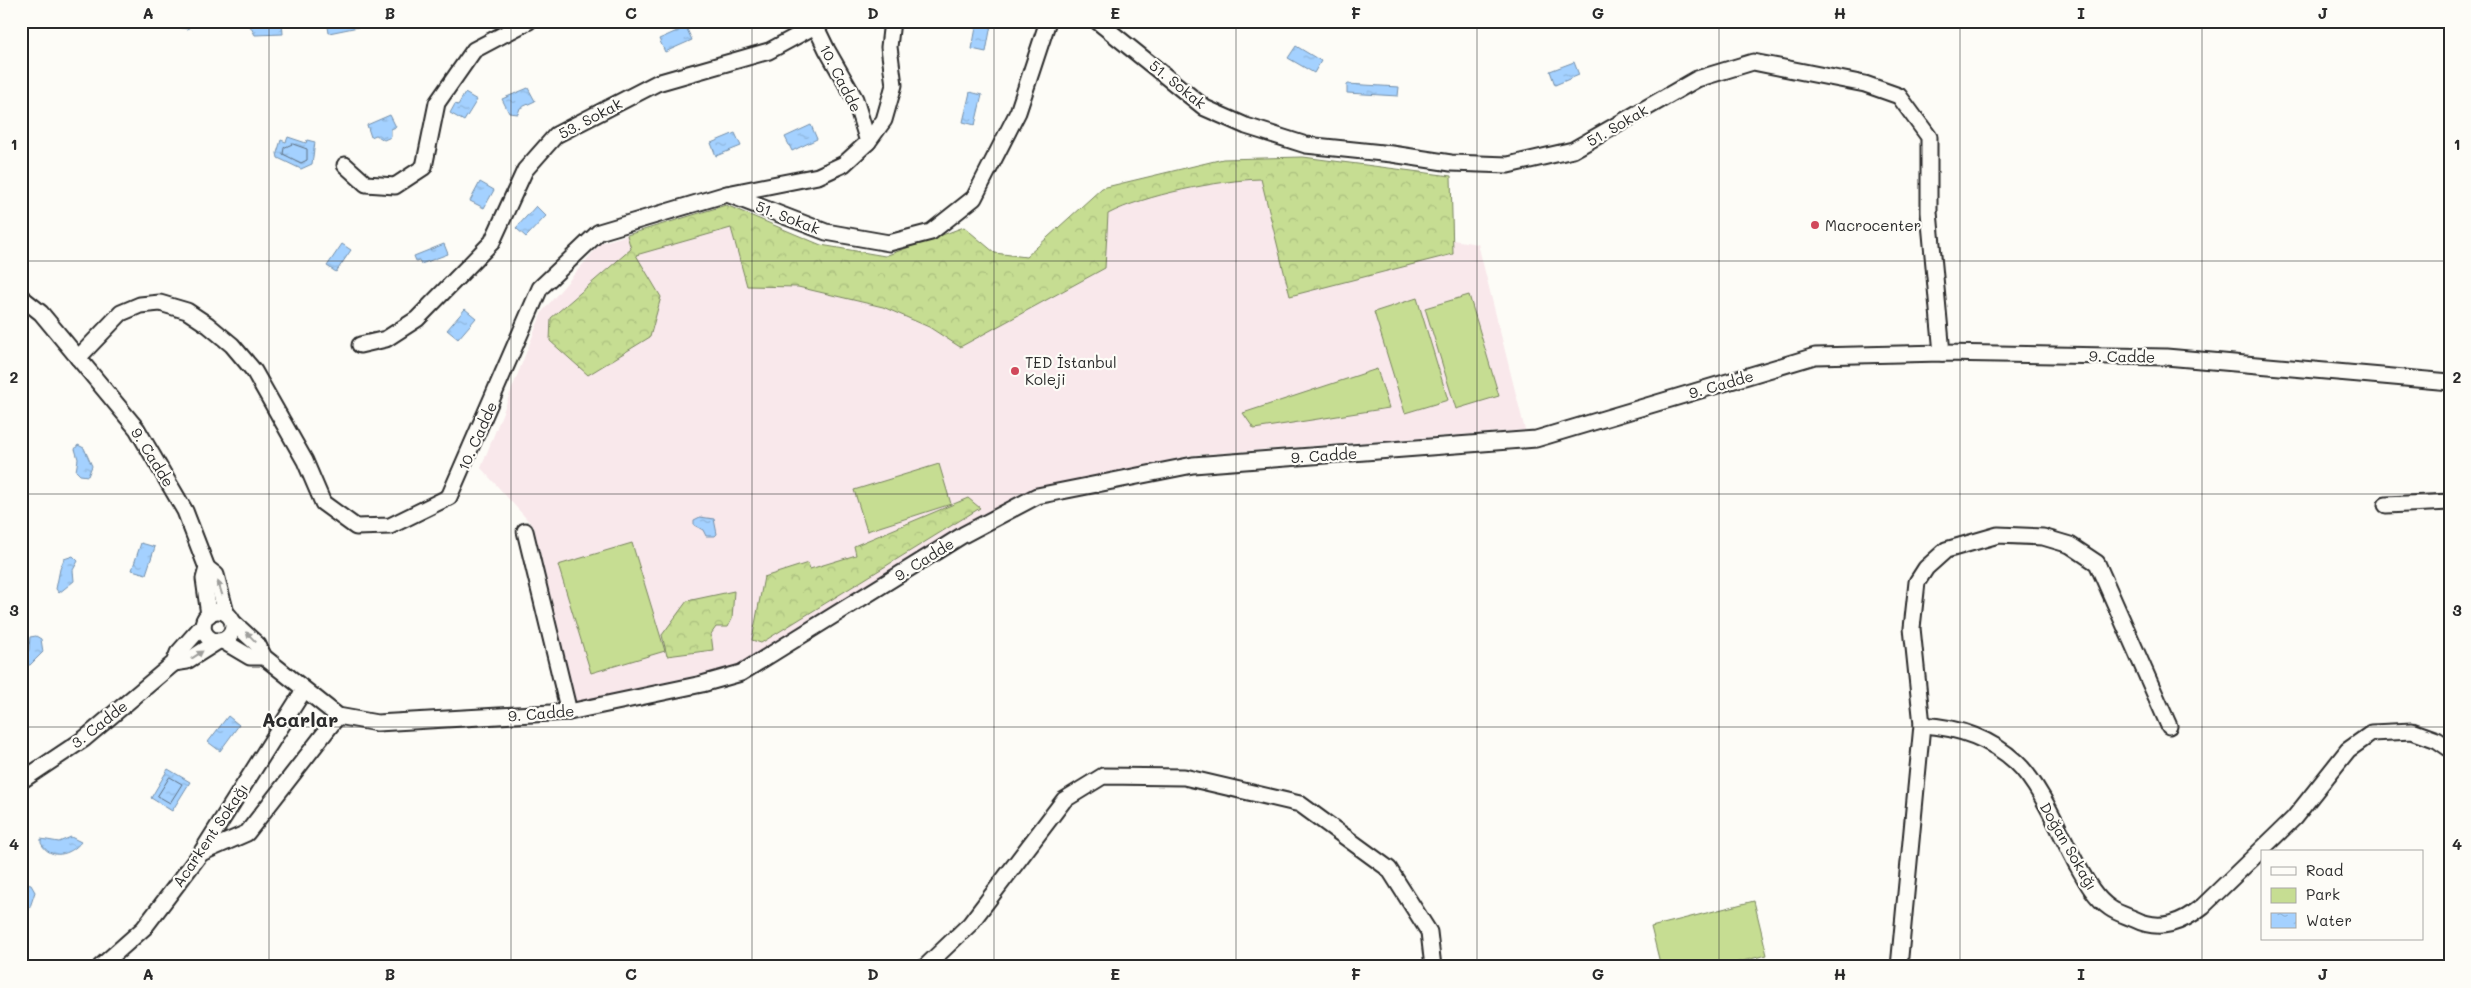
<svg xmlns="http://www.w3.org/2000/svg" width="2471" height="988" font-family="Mali,sans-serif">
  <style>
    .built { fill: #f9e8eb }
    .green { fill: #c6dd92; stroke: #78845e }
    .forest { fill: url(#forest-crowns); stroke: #78845e }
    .water { fill: url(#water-ripples); stroke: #748faa }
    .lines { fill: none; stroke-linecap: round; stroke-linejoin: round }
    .shore { stroke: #5b6d80; stroke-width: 1 }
    .minor-casing { stroke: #2b2b2b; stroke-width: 19 }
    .minor { stroke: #fdfcf7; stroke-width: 15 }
    .oneway { fill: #9e9e9b }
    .grid { fill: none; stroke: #2b2b2b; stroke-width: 1; stroke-opacity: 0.55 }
    .poi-dot { fill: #d1495b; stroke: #fdfcf7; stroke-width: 2 }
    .labels { text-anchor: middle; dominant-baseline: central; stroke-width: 4.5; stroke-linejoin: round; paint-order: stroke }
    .street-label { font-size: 15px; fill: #2b2b2b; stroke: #fdfcf7 }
    .poi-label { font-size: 15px; fill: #2b2b2b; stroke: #fdfcf7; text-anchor: start }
    .district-label { font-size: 20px; font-weight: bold; fill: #2b2b2b; stroke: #fdfcf7 }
    .neatline { fill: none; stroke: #2b2b2b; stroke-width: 2 }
    .grid-label { font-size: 16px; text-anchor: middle; font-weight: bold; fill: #2b2b2b }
  </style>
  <defs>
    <pattern id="forest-crowns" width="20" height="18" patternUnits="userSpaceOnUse" patternTransform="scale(1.25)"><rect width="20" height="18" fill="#c6dd92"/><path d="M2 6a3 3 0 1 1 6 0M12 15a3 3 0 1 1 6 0" fill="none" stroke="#aabe7e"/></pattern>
    <pattern id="water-ripples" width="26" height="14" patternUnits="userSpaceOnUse" patternTransform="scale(1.25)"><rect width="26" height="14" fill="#a4d1ff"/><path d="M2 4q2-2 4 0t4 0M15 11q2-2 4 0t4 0" fill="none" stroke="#8db4db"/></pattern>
  </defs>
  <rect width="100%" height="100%" fill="#fdfcf7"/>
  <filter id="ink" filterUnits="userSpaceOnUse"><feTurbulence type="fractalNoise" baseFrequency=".02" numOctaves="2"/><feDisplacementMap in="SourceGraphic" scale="10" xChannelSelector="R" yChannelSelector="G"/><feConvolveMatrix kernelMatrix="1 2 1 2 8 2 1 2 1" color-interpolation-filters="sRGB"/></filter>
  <g filter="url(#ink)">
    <polygon class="built" points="1303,157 1451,176 1453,240 1478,244 1525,430 1192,455 1021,493 738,666 576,702 534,527 481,468 542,312 601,243 726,205 821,245 885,256 964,227 995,253 1026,257 1102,188 1223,159"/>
    <g class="green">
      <polygon points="1469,295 1499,396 1456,409 1425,308"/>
      <polygon points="1417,298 1448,400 1405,413 1374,312"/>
      <polygon points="1377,369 1389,408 1254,429 1243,413"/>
      <polygon points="939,464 951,504 867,531 854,490"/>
      <polygon points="632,543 665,651 591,673 558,565"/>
      <polygon points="1754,901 1767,955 1718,967 1661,967 1651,927"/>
    </g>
    <g class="forest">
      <path d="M 1303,157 L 1451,176 L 1453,254 L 1290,296 L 1261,179 C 1220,180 1144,195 1108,214 L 1105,268 L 960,347 L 929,327 L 883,307 L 798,287 L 747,286 L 731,228 L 636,255 L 661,297 L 650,337 L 588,375 L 550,341 L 551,318 L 631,249 L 627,235 L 726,205 L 821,245 L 885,256 L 964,227 L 995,253 L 1026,257 L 1102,188 L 1223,159 Z"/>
      <polygon points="968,498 980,508 761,643 752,640 764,577 808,563 810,569 856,555 854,546"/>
      <polygon points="734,591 732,619 728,627 716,627 711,634 713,650 667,656 662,635 687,601"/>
    </g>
    <g class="water">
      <polygon points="162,21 190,21 188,29 162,24"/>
      <polygon points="257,21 282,21 283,34 255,35 250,26"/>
      <polygon points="327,21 362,21 363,26 329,33"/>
      <polygon points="977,22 991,25 986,52 972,49"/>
      <polygon points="686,27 692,40 665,52 659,39"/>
      <polygon points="1296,46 1321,61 1314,73 1288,58"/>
      <polygon points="1574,62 1579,75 1555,85 1550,71"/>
      <polygon points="1347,84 1399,87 1398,96 1347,93"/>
      <polygon points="528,88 535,101 520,108 518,114 509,113 502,99"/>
      <polygon points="970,92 982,95 975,125 963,122"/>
      <polygon points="465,93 477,100 464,121 450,113 455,104 458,105"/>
      <polygon points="390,115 396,127 391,129 391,137 384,140 376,135 371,137 367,125"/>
      <polygon points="811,125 817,139 792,151 785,137"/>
      <polygon points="735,133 741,146 716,156 711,143"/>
      <polygon points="288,137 306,143 307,140 315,142 312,164 301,169 278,158 277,153 281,140 286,142"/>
      <polygon points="480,182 494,190 484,208 470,201"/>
      <polygon points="536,206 546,216 526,237 516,228"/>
      <polygon points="342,244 351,250 336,272 327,266"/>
      <polygon points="444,244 448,254 421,264 419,260 416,261 414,256"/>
      <polygon points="465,309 476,318 458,339 447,330"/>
      <polygon points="78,445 84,448 92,466 88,476 80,475 76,471 78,459 75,449"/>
      <polygon points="700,517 714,519 717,534 715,536 706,536 703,530 694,525 694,520"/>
      <polygon points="141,543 155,547 146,574 132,570"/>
      <polygon points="73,556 78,561 73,570 74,581 59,593 56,589 60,569 64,559"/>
      <polygon points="36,636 41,639 43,652 30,665 26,665 23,660 29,650 30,637"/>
      <polygon points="228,716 239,725 220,751 208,742"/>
      <polygon points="168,769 190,782 172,811 151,798"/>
      <path d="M 71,837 L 81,842 C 71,855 50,861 41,843 L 41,839 L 59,842 Z"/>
      <polygon points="21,883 31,885 35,892 29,910 21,918"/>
    </g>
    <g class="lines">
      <g class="shore">
        <polygon points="293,144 307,149 307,160 301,163 283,154 284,148"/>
        <polygon points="170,777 182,784 170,803 158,796"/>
      </g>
      <defs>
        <g id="minor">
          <polyline points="1097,21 1205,108 1246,126 1306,145 1392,154 1451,163 1508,165 1573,150 1697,79 1753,62 1865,84 1899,96 1929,137 1929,212 1942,353"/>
          <polyline points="868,142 884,120 894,85 889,47 892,21"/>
          <polyline points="345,165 366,184 395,186 424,167 437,103 474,50 529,21"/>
          <polyline points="727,194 826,232 889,243 931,232 974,198 1018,112 1048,21"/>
          <polyline points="21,297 41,313 137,429 185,511 207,568"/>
          <polyline points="360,345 386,339 417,319 492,242 525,170 556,135 657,83 769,51 815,26"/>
          <polyline points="78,358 121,313 140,305 160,303 187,311 208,325 232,345 254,371 305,461 323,503 356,527 390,526 449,497 540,288 599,232 727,194 818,176 844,164 868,142 855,99 827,50 813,21"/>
          <polyline points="2386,505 2450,502"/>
          <polyline points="525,531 569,712"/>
          <polyline points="207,568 216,575 226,613"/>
          <polyline points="207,568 204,579 209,615"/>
          <circle cx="218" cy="626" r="15"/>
          <polyline points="233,622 258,645 264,657 338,716 377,723 569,712 702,684 741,673 963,535 1037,496 1193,465 1536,439 1815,356 1942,353 2166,357 2450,382"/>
          <polyline points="223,641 250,657 264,657"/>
          <polyline points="174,663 187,661 217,642"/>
          <path d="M 1922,725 C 1956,727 1990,738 2016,762 C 2040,784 2060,833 2076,863 C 2085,879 2094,897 2110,908 C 2117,913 2127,916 2134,919 C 2160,932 2182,923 2203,906 L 2294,818 L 2348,750 L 2372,733 L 2412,731 L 2437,740 L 2450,749"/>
          <polyline points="21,781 84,739 174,663 178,653 203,625"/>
          <polyline points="201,853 247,833 338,716"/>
          <polyline points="100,967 144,928 201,853 304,690"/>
          <polyline points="925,967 970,924 1064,800 1103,776 1184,777 1300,804 1389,869 1429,932 1433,967"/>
          <polyline points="1899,967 1922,725 1912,628 1917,582 1926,568 1946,550 1998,535 2043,537 2070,545 2097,563 2169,726"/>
        </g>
      </defs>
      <use href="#minor" class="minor-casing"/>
      <use href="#minor" class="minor"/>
    </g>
    <defs><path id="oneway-solid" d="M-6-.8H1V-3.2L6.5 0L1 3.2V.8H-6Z" transform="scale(1.25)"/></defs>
    <g class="oneway">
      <use href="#oneway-solid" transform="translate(220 588) rotate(-108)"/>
      <use href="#oneway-solid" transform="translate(251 637) rotate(-134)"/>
      <use href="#oneway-solid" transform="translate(197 655) rotate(-34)"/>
    </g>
  </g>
  <path class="grid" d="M 269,21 L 269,967M 511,21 L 511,967M 752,21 L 752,967M 994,21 L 994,967M 1236,21 L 1236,967M 1477,21 L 1477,967M 1719,21 L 1719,967M 1960,21 L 1960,967M 2202,21 L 2202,967M 21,261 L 2450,261M 21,494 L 2450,494M 21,727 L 2450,727"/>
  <g class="poi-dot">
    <circle cx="1815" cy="225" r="5"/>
    <circle cx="1015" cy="371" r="5"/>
  </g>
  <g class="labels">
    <g class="street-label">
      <text transform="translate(841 78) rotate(63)">10. Cadde</text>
      <text transform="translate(1178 84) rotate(39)">51. Sokak</text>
      <text transform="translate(590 118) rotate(-28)">53. Sokak</text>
      <text transform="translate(1617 125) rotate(-30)">51. Sokak</text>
      <text transform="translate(788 217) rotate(21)">51. Sokak</text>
      <text transform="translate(2122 356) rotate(1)">9. Cadde</text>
      <text transform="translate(1721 384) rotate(-16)">9. Cadde</text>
      <text transform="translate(477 436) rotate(-66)">10. Cadde</text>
      <text transform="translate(1324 455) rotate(-4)">9. Cadde</text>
      <text transform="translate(153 457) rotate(58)">9. Cadde</text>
      <text transform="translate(924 559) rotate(-32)">9. Cadde</text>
      <text transform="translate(541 713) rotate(-5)">9. Cadde</text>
      <text transform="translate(99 724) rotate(-38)">3. Cadde</text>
      <text transform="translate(210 835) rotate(-56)">Acarkent Sokağı</text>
      <text transform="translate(2069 846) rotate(60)">Doğan Sokağı</text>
    </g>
    <g class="poi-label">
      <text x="1825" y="225">Macrocenter</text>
      <text x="1025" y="362">TED İstanbul<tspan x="1025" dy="17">Koleji</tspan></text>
    </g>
    <g class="district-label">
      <text x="300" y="719">Acarlar</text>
    </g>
  </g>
  <rect width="2471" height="988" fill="none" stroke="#fdfcf7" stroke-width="55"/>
  <rect x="2261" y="850" width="162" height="90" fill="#fdfcf7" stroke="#a9a8a5"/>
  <rect x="2271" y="867" width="25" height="8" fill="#fdfcf7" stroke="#a9a8a5"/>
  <text x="2306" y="876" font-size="15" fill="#2b2b2b">Road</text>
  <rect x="2271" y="888" width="25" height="15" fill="#c6dd92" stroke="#a9a8a5"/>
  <text x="2306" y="900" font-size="15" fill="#2b2b2b">Park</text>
  <rect x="2271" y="913" width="25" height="15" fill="url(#water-ripples)" stroke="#a9a8a5"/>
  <text x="2306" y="926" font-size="15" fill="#2b2b2b">Water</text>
  <rect x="28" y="28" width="2416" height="932" class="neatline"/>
  <g class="grid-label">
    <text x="148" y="19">A</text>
    <text x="390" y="19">B</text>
    <text x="631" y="19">C</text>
    <text x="873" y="19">D</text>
    <text x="1115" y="19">E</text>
    <text x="1356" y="19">F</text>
    <text x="1598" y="19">G</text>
    <text x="1840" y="19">H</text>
    <text x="2081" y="19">I</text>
    <text x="2323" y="19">J</text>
    <text x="14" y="150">1</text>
    <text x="2457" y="150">1</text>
    <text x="14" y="383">2</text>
    <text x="2457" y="383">2</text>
    <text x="14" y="616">3</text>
    <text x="2457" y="616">3</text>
    <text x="14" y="850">4</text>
    <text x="2457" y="850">4</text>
    <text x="148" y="980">A</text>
    <text x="390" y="980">B</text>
    <text x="631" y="980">C</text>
    <text x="873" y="980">D</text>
    <text x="1115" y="980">E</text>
    <text x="1356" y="980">F</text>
    <text x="1598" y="980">G</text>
    <text x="1840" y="980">H</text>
    <text x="2081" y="980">I</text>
    <text x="2323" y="980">J</text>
  </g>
</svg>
